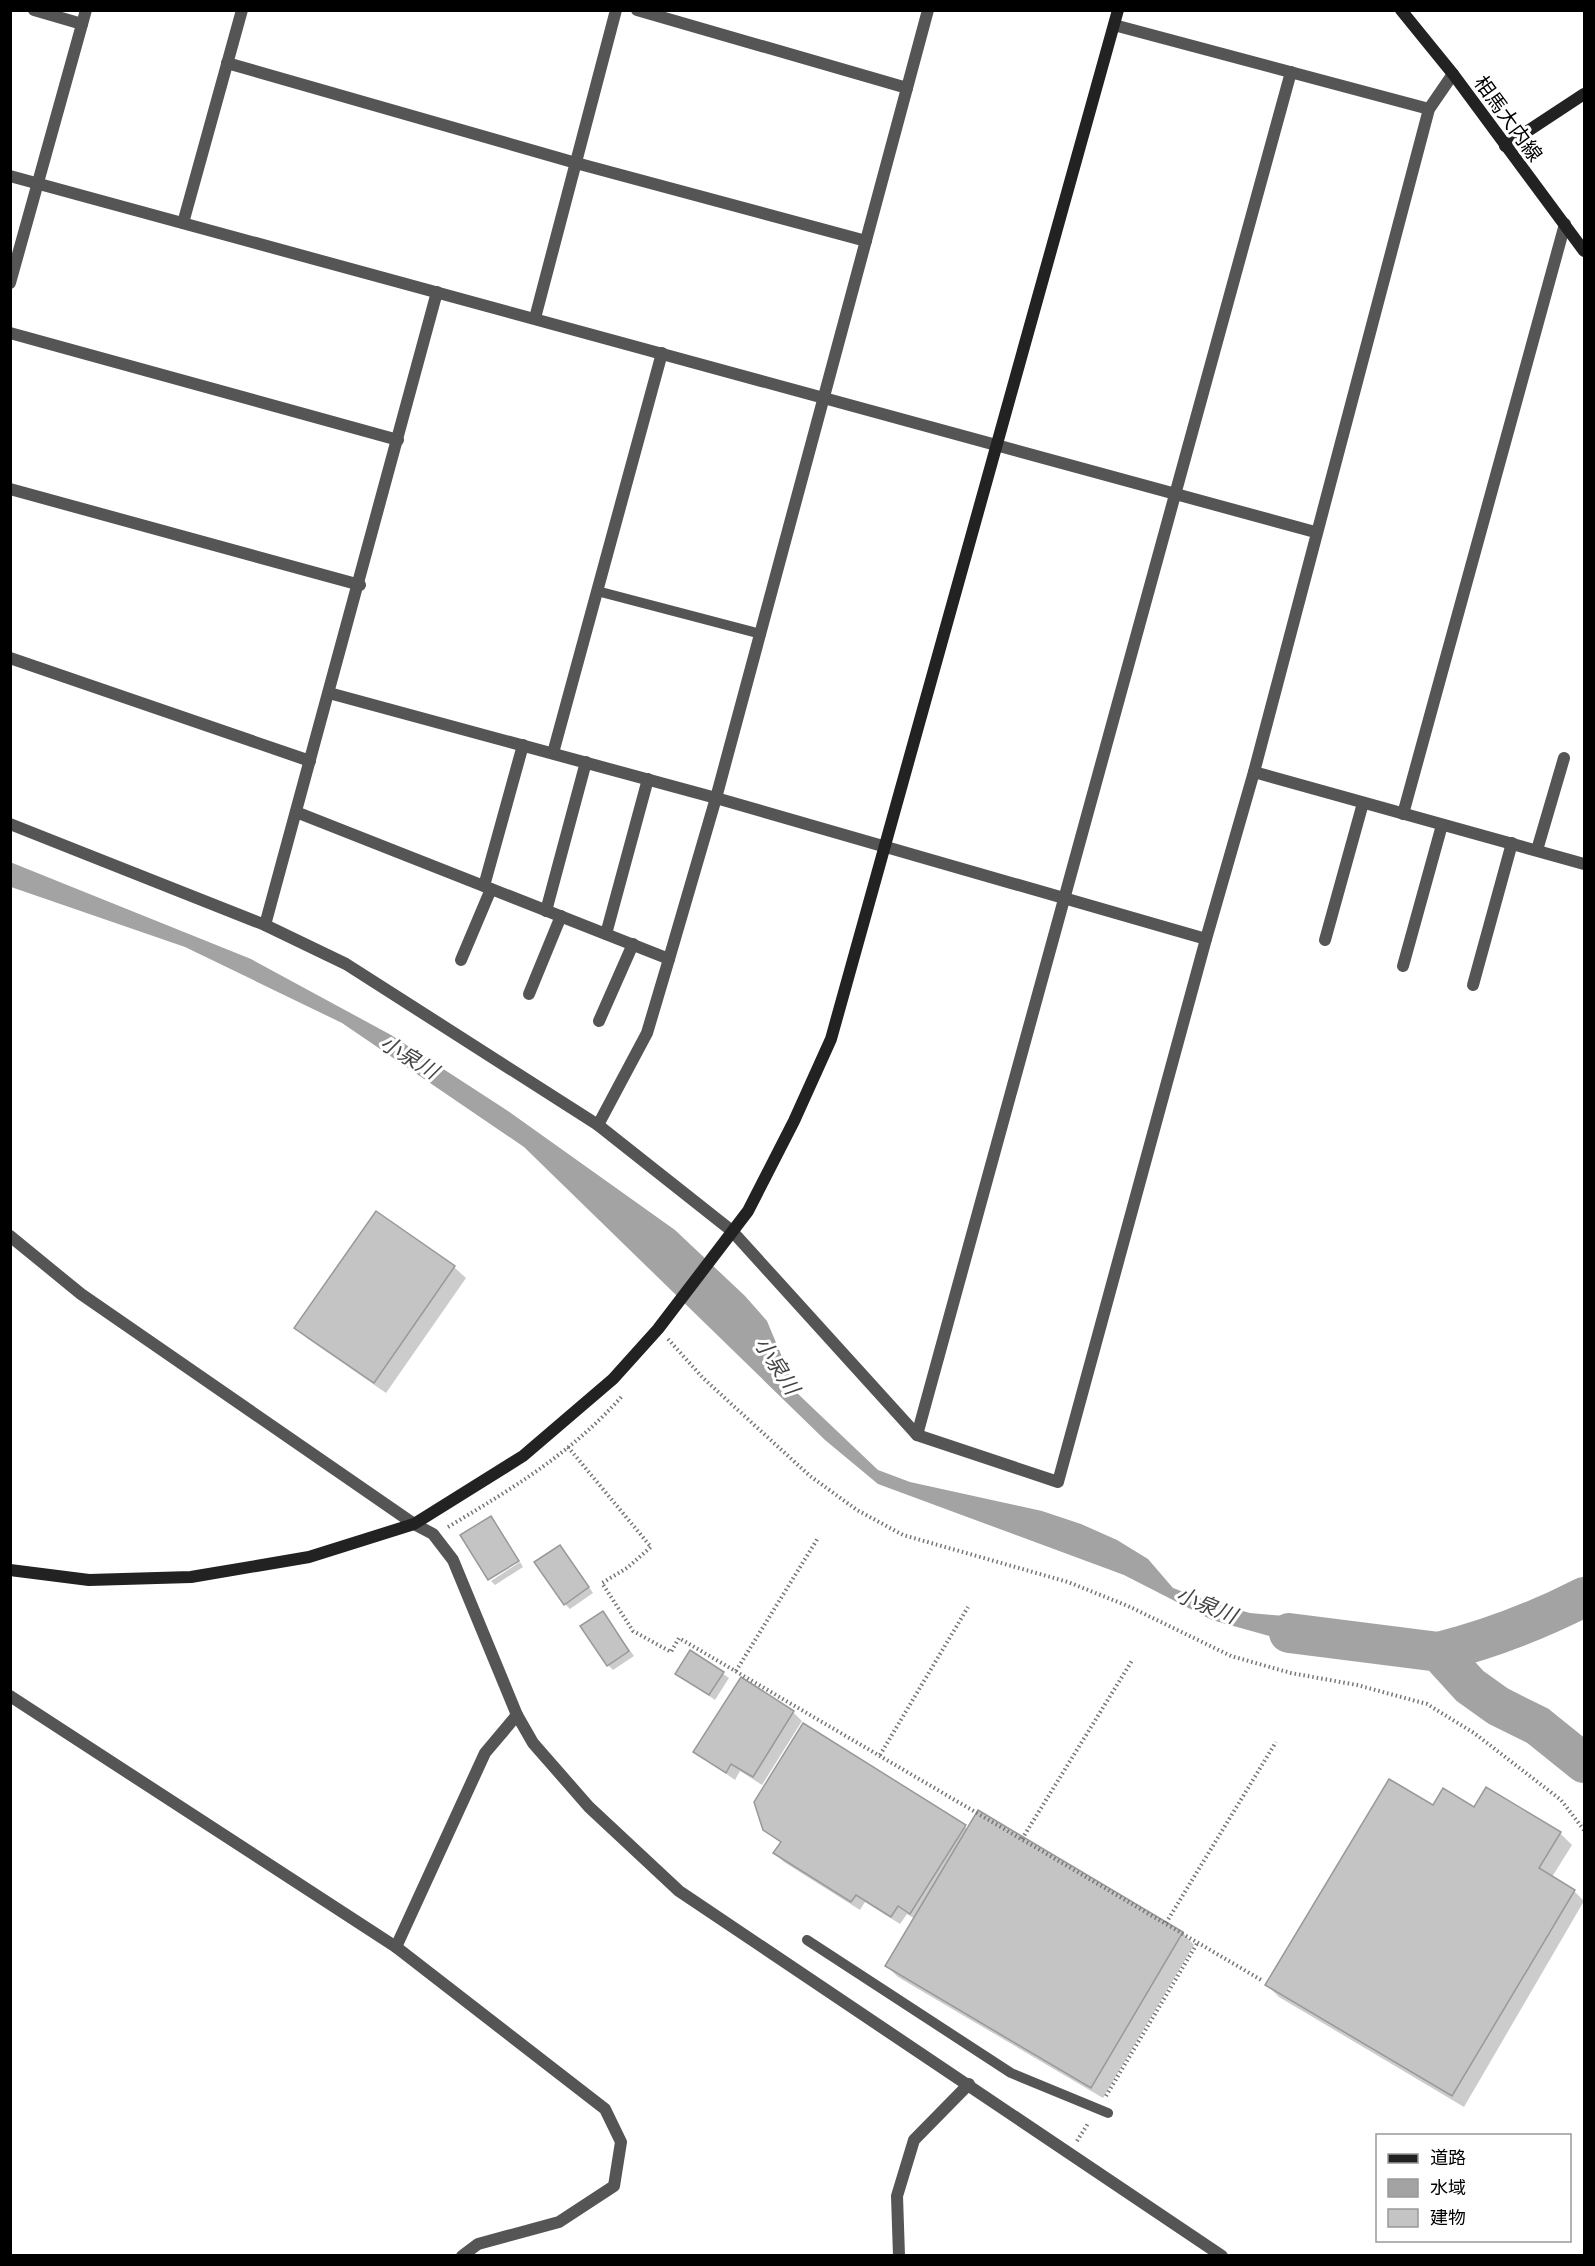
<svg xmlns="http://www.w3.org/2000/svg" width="1595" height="2266" font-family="Lato,'Noto Sans JP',sans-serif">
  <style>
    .water { fill: #a3a3a3 }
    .shadow { fill: #0003 }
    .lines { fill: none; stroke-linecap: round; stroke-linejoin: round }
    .river { stroke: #a3a3a3; stroke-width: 40 }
    .building { fill: #c4c4c4; stroke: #999; stroke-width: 1.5 }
    .path { stroke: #777; stroke-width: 4; stroke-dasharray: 1.5 3; stroke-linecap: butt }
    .lane { stroke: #555; stroke-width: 10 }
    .street { stroke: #555; stroke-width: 12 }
    .secondary { stroke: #222; stroke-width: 12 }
    .labels { text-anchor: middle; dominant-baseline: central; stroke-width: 6; stroke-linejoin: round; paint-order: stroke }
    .street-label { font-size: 20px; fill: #000; stroke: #fff }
    .water-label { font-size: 21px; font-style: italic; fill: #444; stroke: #fff }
  </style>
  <rect width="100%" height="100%" fill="#fff"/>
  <polygon class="water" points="10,862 251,959 391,1035 508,1111 675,1230 745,1296 767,1321 797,1393 878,1470 910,1482 1042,1511 1081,1524 1117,1540 1148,1559 1173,1588 1210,1602 1250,1613 1351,1622 1337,1655 1212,1620 1124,1575 878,1484 825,1440 524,1147 342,1023 185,947 11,887"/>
  <g class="shadow">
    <polygon points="454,1267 466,1278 386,1393 308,1339 296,1328"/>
    <polygon points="565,1552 593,1593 570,1609 565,1604"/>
    <polygon points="520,1562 523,1567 495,1585 491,1581"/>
    <polygon points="603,1613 634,1656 613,1670 608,1665"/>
    <polygon points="690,1652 729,1678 715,1700 677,1674"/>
    <polygon points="741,1679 793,1712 802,1721 762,1785 740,1771 735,1780 695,1752"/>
    <polygon points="804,1725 968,1829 979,1812 1183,1933 1194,1945 1103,2098 898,1977 887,1966 915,1919 907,1914 900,1924 865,1902 860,1910 784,1862 775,1853 788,1845 764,1829"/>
    <polygon points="1433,1807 1475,1809 1560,1833 1572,1845 1552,1877 1574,1891 1584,1901 1464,2107 1279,1997 1267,1985"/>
  </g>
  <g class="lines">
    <g class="river">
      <polyline points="1289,1633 1439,1652 1470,1686 1498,1706 1538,1726 1584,1763"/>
      <path d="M 1439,1652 C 1490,1639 1537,1621 1584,1597"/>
    </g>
  </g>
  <g class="building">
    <polygon points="376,1211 455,1266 374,1383 294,1328"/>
    <polygon points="491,1516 519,1561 488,1580 460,1535"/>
    <polygon points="560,1545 589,1587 564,1605 534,1562"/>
    <polygon points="603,1611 629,1651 607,1666 580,1626"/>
    <polygon points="690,1650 724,1672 709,1695 675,1674"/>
    <polygon points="741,1677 794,1711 753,1777 731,1764 726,1773 693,1752"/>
    <polygon points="803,1723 966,1825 910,1914 898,1906 891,1917 856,1895 851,1902 773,1853 781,1842 763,1830 754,1802"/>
    <polygon points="1389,1779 1433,1805 1443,1788 1474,1807 1486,1787 1561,1832 1539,1868 1575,1890 1452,2096 1265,1985"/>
    <polygon points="978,1810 1183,1932 1091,2088 885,1966"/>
  </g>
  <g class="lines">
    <g class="path">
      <polyline points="668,1339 703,1378 810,1476 857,1510 903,1535 1068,1582 1128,1606 1231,1656 1291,1673 1357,1685 1427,1704 1474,1733 1561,1800 1584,1830"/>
      <polyline points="568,1447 651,1547 627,1568 602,1583 633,1631 671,1652 679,1638 1263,1981"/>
      <path d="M 448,1527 C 513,1488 572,1453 623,1395"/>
      <polyline points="736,1671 818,1538"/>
      <polyline points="880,1755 968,1607"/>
      <polyline points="1022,1839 1133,1659"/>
      <polyline points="1166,1923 1276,1742"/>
      <polyline points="1106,2096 1198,1942"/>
      <polyline points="1077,2141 1089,2122"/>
    </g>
    <g class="lane">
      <polyline points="597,591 761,634"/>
      <polyline points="807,1940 1011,2073 1108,2113"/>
    </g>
    <g class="street">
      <polyline points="34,10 82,24"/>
      <polyline points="637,10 907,88"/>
      <polyline points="1114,25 1429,109"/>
      <polyline points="227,63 576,163 866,241"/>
      <polyline points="10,176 1315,532"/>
      <polyline points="183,223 242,10"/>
      <polyline points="10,283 86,10"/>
      <polyline points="535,318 616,10"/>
      <polyline points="10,333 398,440"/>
      <polyline points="10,489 360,585"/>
      <polyline points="10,658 310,761"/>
      <polyline points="329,693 716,798 1206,939 1254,772 1429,109 1453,74"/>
      <polyline points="553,753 662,353"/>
      <polyline points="1254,772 1584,864"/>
      <polyline points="296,812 669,959"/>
      <polyline points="1403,814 1565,224"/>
      <polyline points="10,824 265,925 346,964 598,1125 732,1231 917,1435 1058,1482 1206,939"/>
      <polyline points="1537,850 1564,758"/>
      <polyline points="484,886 523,745"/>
      <polyline points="546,911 586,762"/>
      <polyline points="265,925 437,292"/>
      <polyline points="606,934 648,779"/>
      <polyline points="1325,940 1363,803"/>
      <polyline points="461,960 491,889"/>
      <polyline points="1403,966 1442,825"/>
      <polyline points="1473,985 1512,843"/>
      <polyline points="529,994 561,916"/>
      <polyline points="599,1021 633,944"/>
      <polyline points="598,1125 647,1033 669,959 716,798 928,10"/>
      <polyline points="10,1236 81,1294 414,1524 433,1534 453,1560 517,1715 533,1743 589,1807 679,1891 1222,2256"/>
      <polyline points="917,1435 1291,72"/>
      <polyline points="10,1696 396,1947 605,2109 621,2142 614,2186 559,2222 478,2244 462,2256"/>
      <polyline points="396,1947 485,1753 517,1715"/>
      <polyline points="899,2256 897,2196 914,2140 969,2084"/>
    </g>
    <g class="secondary">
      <polyline points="1401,10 1453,74 1584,251"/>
      <polyline points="1505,146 1584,94"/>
      <polyline points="10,1570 89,1580 191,1577 309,1557 414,1524 523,1456 613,1379 658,1329 748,1211 794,1121 831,1039 1118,10"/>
    </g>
  </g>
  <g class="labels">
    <g class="street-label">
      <text transform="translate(1509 118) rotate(54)">相馬大内線</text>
    </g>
    <g class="water-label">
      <text transform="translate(410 1056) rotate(31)">小泉川</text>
      <text transform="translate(778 1365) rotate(57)">小泉川</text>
      <text transform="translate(1207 1604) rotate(22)">小泉川</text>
    </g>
  </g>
  <rect width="1595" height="2266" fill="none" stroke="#000000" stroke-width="24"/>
  <rect x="1376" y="2134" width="195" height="108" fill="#ffffff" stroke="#999999" stroke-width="1.5"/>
  <rect x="1388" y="2154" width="30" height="9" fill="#222222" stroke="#999999" stroke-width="1.5"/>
  <text x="1430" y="2164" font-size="18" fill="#000000">道路</text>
  <rect x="1388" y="2179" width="30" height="18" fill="#a3a3a3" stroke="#999999" stroke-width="1.5"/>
  <text x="1430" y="2194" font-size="18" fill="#000000">水域</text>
  <rect x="1388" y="2209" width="30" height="18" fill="#c4c4c4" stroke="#999999" stroke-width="1.5"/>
  <text x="1430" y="2224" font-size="18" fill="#000000">建物</text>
</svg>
